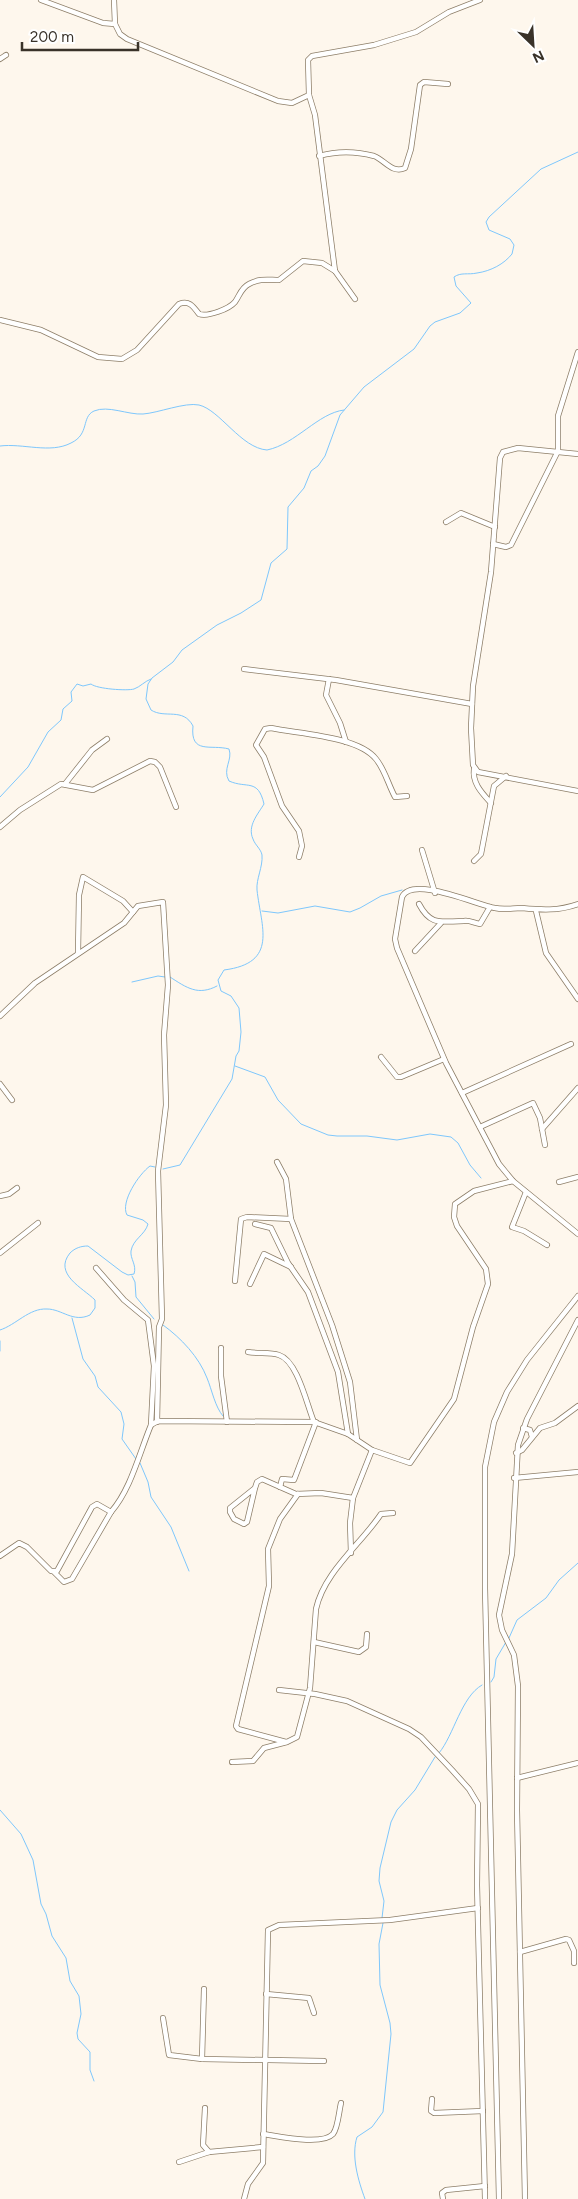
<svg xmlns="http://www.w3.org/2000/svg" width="578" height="2199" font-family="Figtree,sans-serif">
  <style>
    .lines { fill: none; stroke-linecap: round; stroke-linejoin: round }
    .stream { stroke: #7ec7fc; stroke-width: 1 }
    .minor-casing { stroke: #8d7e68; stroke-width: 6 }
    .minor { stroke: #fff; stroke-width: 4.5 }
  </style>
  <rect width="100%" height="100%" fill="#fef7ed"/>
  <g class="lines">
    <g class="stream">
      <path d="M 0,446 C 23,443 50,454 71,443 C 90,434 81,417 94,411 C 108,405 128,415 143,414 C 158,413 185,402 199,405 C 220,410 241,448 267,450 C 296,444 318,413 344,410"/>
      <path d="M 0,797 L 28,767 L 48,732 L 61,720 L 63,709 L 72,701 L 71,692 L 77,684 L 83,686 L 91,684 C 97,689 127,691 134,689 C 140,687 145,681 151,679"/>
      <polyline points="262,911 278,913 315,906 350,912 360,908 381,896 402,890"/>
      <path d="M 170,977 C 187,988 198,996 217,986"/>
      <polyline points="132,982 158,976 165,977"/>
      <polyline points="235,1066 265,1077 278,1100 301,1124 328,1135 337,1136 367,1136 397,1140 430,1134 451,1137 458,1143 470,1165 481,1178"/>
      <path d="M 163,1169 L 180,1165 L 232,1079 L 236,1056 L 239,1051 L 241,1032 L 239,1008 L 231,996 L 221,991 L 218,980 L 224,970 C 279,963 261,927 257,890 C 256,879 263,867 262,855 C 261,849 255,845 253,839 C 247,826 258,814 264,804 C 258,778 247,789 229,781 C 222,769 233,760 229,749 C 211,744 190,755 193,726 C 183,707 165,719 151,710 L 146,699 L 148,684 L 152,678 L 173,662 L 182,650 L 217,625 L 241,613 L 261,600 L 271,563 L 287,549 L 288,507 L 304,488 L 311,471 L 318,466 L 325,456 L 340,415 L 364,387 L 414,349 L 430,326 L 435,322 L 460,313 L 471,303 L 456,286 L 454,277 C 461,272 468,275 477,273 C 491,271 504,264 512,254 L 514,245 L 510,239 L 489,230 L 486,222 L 489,217 L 541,169 L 578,152"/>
      <polyline points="132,1276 135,1282 136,1297 154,1319"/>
      <polyline points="72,1318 83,1359 95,1376 98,1387 121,1412 124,1424 122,1439 136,1459"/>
      <path d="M 163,1325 C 181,1338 199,1357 207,1378 C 212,1390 215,1407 223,1416"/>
      <path d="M 0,1330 C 16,1325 29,1308 47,1309 C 62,1309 73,1323 90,1315 L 95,1308 L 95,1300 C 83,1288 53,1274 70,1253 C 75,1248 81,1246 88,1246 L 122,1272 L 128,1275 L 134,1274 C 137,1265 130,1259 131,1251 C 133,1239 145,1235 148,1224 L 143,1220 L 127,1215 C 120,1202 139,1174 150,1166 L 155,1167"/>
      <polyline points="0,1341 0,1351"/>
      <polyline points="140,1463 148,1482 151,1497 171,1527 189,1571"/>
      <polyline points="509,1638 517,1620 546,1598 559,1580 578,1563"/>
      <polyline points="491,1682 494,1677 496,1659 506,1642"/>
      <path d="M 439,1753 C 454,1735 461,1697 482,1685"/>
      <polyline points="0,1810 21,1834 33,1860 41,1904 46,1914 52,1936 66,1958 70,1981 79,1996 81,2014 77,2033 78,2039 90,2052 90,2070 94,2081"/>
      <polyline points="382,1918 384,1901 379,1881 380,1868 391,1822 397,1810 415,1790 435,1757"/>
      <path d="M 365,2199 C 358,2180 351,2156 357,2137 L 372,2127 L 383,2112 L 391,2034 L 390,2023 L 380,1985 L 379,1944 L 383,1923"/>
    </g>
    <defs>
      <g id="minor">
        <polyline points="41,0 103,23 115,24 120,34 127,39 278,101 292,103 309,95 308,60 312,56 374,45 416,32 449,12 480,0"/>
        <polyline points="114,0 115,24"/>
        <polyline points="0,59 6,55"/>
        <polyline points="309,95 315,115 335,271 355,299"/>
        <path d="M 319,156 C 337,151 355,151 374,156 C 385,160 392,174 405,168 L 411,149 L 420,85 L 424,82 L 448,84"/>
        <path d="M 0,320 L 41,330 L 98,357 L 122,359 L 137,350 L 179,304 C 189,300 193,306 199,314 C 208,317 229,309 235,302 C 240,295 241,288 249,284 C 260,278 268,280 279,280 L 303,261 L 322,263 L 335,271"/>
        <polyline points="578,454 518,448 503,452 500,458 491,572 473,686 471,728 473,765 478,772 578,791"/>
        <polyline points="446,522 461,513 495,527"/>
        <polyline points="493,544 506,547 511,545 558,451 558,416 578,352"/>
        <polyline points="244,669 336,680 472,704"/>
        <polyline points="329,679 326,695 340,723 346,742"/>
        <path d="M 474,769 C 472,783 482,793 491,803"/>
        <polyline points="65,784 92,750 107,739"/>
        <polyline points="0,827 20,810 61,784 93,790 150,761 155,762 160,767 176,807"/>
        <polyline points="422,850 435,893"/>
        <path d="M 299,857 L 302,846 L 299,831 L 282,806 L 264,757 L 256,745 L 265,729 L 271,728 C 299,734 358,736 376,759 C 385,770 388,784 395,797 L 407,796"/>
        <polyline points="474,861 481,854 494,786 506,776"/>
        <path d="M 419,904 C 431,927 442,921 464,921 C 469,920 474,923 480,924 L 490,907"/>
        <path d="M 578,904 C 558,911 542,910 522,908 C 513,908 504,910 495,908 C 477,905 412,875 402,897 L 395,939 L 397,948 L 446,1063 L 499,1164 L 513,1181 L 578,1234"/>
        <polyline points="536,911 546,953 578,999"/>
        <polyline points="415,951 441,923"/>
        <polyline points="78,953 79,895 83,877 123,901 133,912"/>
        <polyline points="0,1016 35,983 124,923 138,906 163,902 168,985 164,1035 166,1105 158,1171 162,1319 159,1327 157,1422"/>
        <polyline points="381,1057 397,1077 401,1077 444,1059"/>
        <polyline points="0,1084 12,1100"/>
        <polyline points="462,1093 571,1044"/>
        <polyline points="480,1127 533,1103 540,1118 545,1145"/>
        <polyline points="542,1129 578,1088"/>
        <polyline points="277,1162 286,1179 291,1219 332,1325 350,1382 357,1440"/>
        <polyline points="559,1182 578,1177"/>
        <polyline points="526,1192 512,1227 524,1231 547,1245"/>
        <polyline points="0,1196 9,1194 17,1188"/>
        <polyline points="255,1224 271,1228 288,1263 308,1292 338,1372 348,1434"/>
        <polyline points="0,1253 38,1223"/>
        <polyline points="96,1268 124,1300 148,1320 154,1366 151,1425"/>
        <polyline points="235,1281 241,1219 247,1217 291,1219"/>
        <polyline points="250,1284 264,1254 291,1267"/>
        <polyline points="221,1348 221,1376 227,1422"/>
        <path d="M 248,1352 C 259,1354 269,1352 279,1355 C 298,1361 307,1406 314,1422"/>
        <polyline points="523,1428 530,1430 532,1437"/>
        <polyline points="516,1453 522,1450 540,1428 555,1423 578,1406"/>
        <polyline points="514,1478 578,1472"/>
        <polyline points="280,1487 282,1479 294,1480 316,1422"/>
        <polyline points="255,1488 230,1508 230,1512 234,1519 244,1524 247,1522 255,1488 257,1482 262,1479 296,1494 321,1493 353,1498"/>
        <polyline points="351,1553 350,1523 353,1498 372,1450"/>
        <path d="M 0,1556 L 19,1543 L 27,1547 L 51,1571 L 57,1571 L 92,1507 L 97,1504 L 111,1512 C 131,1489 139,1454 151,1425 L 158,1421 L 314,1422 L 348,1434 L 372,1450 L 410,1463 L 454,1399 L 473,1327 L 488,1284 L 486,1269 L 457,1226 L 454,1217 L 455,1204 L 474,1191 L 513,1181"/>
        <polyline points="54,1572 64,1582 72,1579 111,1512"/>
        <polyline points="314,1642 359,1652 366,1647 367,1634"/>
        <polyline points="279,1690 315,1694 347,1701 409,1729 421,1737 452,1770 469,1789 478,1804 477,1885 485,2199"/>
        <polyline points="286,1742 238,1729 236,1726 269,1586 268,1549 280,1519 298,1494"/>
        <path d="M 232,1762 L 253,1761 L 264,1748 L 287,1742 L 297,1737 L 310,1688 L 316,1609 C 324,1572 361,1544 381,1514 L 393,1513"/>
        <polyline points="517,1778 578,1763"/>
        <polyline points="520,1952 566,1939 569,1940 574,1951 574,1963"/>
        <polyline points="204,1989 202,2059 324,2061"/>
        <polyline points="266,1994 309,1998 314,2013"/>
        <polyline points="163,2018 169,2055 202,2059"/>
        <polyline points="432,2099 431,2111 434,2113 483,2111"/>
        <polyline points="205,2108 203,2145 209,2152"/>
        <path d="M 263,2134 C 278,2136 322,2146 333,2134 C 338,2128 339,2111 341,2103"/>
        <polyline points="179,2162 209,2152 263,2147"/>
        <polyline points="244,2199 248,2184 263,2163 268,1930 279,1925 390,1920 478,1908"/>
        <polyline points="443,2199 442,2193 446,2190 485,2186"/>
        <polyline points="499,2199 485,1588 485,1467 494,1422 507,1392 527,1360 578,1296"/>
        <polyline points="525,2199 517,1810 518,1686 514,1655 502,1630 499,1615 512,1554 518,1445 527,1419 578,1320"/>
      </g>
    </defs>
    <use href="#minor" class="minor-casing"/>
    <use href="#minor" class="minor"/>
  </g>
  <g transform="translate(533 45) rotate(155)" stroke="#ffffff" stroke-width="4" paint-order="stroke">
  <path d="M0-4L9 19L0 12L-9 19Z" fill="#393229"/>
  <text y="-8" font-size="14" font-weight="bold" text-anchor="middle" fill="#393229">N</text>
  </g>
  <path d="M22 42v8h116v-8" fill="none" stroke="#393229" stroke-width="2.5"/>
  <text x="30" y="42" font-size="15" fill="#393229" stroke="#ffffff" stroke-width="4" paint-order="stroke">200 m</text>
</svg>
